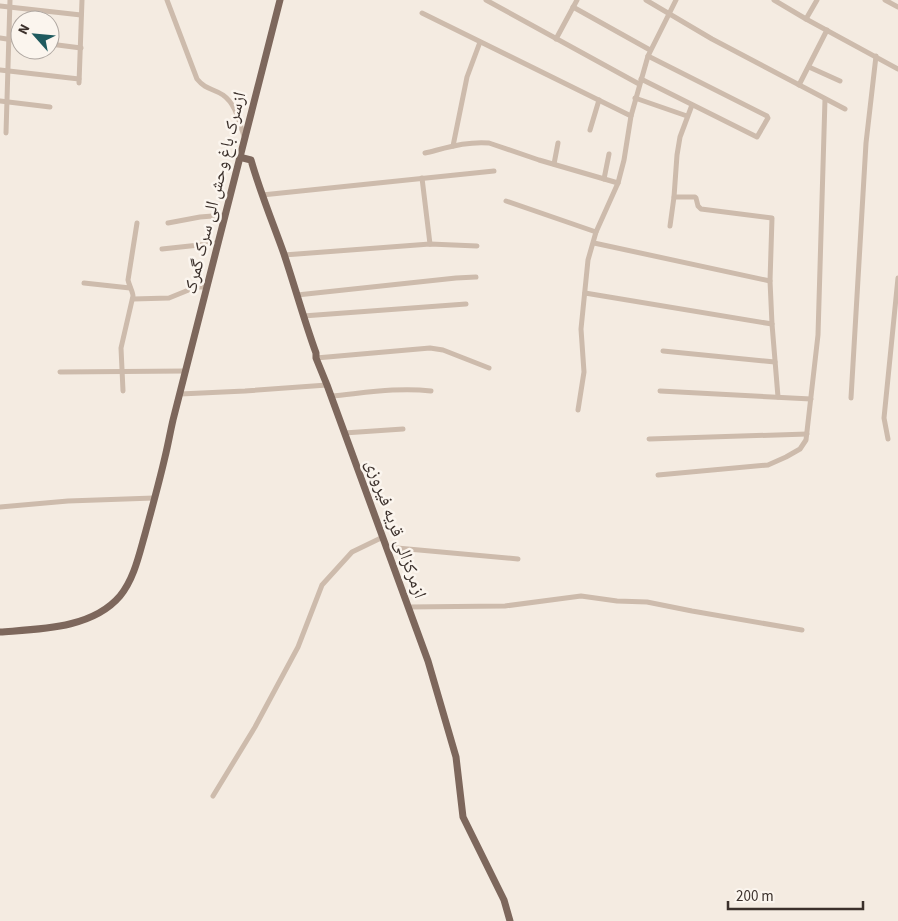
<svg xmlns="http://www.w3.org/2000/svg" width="898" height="921" font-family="'Source Sans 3','Noto Naskh Arabic',sans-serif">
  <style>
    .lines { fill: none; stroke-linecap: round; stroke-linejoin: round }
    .minor { stroke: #cdbbac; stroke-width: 5 }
    .major { stroke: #7d675c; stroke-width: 7 }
    .labels { text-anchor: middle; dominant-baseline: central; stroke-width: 5; stroke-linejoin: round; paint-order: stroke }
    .street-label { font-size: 18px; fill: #3b302b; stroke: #fbf5ee }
  </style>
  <rect width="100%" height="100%" fill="#f4ebe1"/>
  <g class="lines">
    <g class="minor">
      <path d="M 167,0 L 197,79 C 206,90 212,88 223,95 C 236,104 239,122 244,136"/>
      <polyline points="486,0 639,84"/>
      <polyline points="646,0 712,39 845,109"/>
      <polyline points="774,0 806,19 898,69"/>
      <polyline points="885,0 898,7"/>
      <polyline points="0,6 81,15"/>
      <polyline points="573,7 650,50"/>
      <polyline points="422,13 631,116"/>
      <polyline points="806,19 817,0"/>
      <polyline points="0,38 20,41"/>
      <polyline points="556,39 577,0"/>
      <polyline points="50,44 81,48"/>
      <polyline points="809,67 840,81"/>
      <polyline points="0,70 79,79"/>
      <polyline points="641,79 757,137 768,118 767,116 648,56"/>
      <polyline points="79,83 82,0"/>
      <polyline points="799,85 827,30"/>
      <polyline points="635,98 687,116"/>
      <polyline points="0,101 50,107"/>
      <polyline points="590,130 599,100"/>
      <polyline points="6,133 10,0"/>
      <polyline points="453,146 467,77 480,42"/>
      <path d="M 425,153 C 446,148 467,141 489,143 L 539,160 L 618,183"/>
      <polyline points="554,164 558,143"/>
      <polyline points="422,178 430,244"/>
      <polyline points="604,179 609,154"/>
      <polyline points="262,195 494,171"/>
      <polyline points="674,197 695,197 696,198 698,206 701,209 772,218 770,281 772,324 778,397"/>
      <polyline points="506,201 596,232"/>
      <polyline points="168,223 200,217 225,215"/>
      <polyline points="670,226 674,197 677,155 680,137 692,105"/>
      <polyline points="594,243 770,281"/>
      <polyline points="162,249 218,243"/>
      <polyline points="284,255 430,244 477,246"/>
      <polyline points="84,283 130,288"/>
      <polyline points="585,293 772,324"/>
      <polyline points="297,295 456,278 476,277"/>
      <polyline points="133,299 169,298 196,287 206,287"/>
      <polyline points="303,316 466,304"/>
      <polyline points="663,351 775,362"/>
      <polyline points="316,358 430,348 443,350 489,368"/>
      <polyline points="60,372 186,371"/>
      <path d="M 123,391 L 121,348 L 133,296 C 133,292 129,285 128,280 L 137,223"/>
      <polyline points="660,391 811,399"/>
      <polyline points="180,394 245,391 327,385"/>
      <path d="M 331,396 C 364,393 398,387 431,391"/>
      <polyline points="851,398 866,143 876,56"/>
      <polyline points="578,410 584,372 581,329 588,260 596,232 618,183 624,160 631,116 648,56 676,0"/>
      <polyline points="344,433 403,429"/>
      <polyline points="649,439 807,434"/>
      <polyline points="888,439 884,418 898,278"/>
      <polyline points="658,475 768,465 786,457 800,449 806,440 818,335 825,99"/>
      <polyline points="0,507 68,501 154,498"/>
      <polyline points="386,547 518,559"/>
      <polyline points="408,607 505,606 581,596 617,601 647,602 692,611 802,630"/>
      <polyline points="213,796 255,727 298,647 322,585 352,552 383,537"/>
    </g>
    <g class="major">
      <path d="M 239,157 L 251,160 C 260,192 273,223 284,254 C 295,287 304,320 316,353 L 316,358 L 327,385 L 428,661 L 456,757 L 463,817 L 504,900 L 510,921"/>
      <path d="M 0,632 C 39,629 92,629 120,596 C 134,579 139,555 145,534 C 152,508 159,483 165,457 C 168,445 170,433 173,420 C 208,280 243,140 280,0"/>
    </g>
  </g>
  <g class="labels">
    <g class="street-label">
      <text transform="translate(215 193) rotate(-76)">ازسرک باغ وحش الی سرک گمرک</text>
      <text transform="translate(396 529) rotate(70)">ازمرکزالی قریه فیروزی</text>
    </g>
  </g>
  <g transform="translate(35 35) rotate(297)"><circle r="24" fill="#fbf5ee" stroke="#aea6a0"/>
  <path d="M0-4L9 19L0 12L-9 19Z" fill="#1f5a5e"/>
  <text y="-8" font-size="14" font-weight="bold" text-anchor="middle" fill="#3b302b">N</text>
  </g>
  <path d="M728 901v8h135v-8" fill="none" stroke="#3b302b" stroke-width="2.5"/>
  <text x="736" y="901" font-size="15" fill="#3b302b" stroke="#fbf5ee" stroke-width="4" paint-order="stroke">200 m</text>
</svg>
